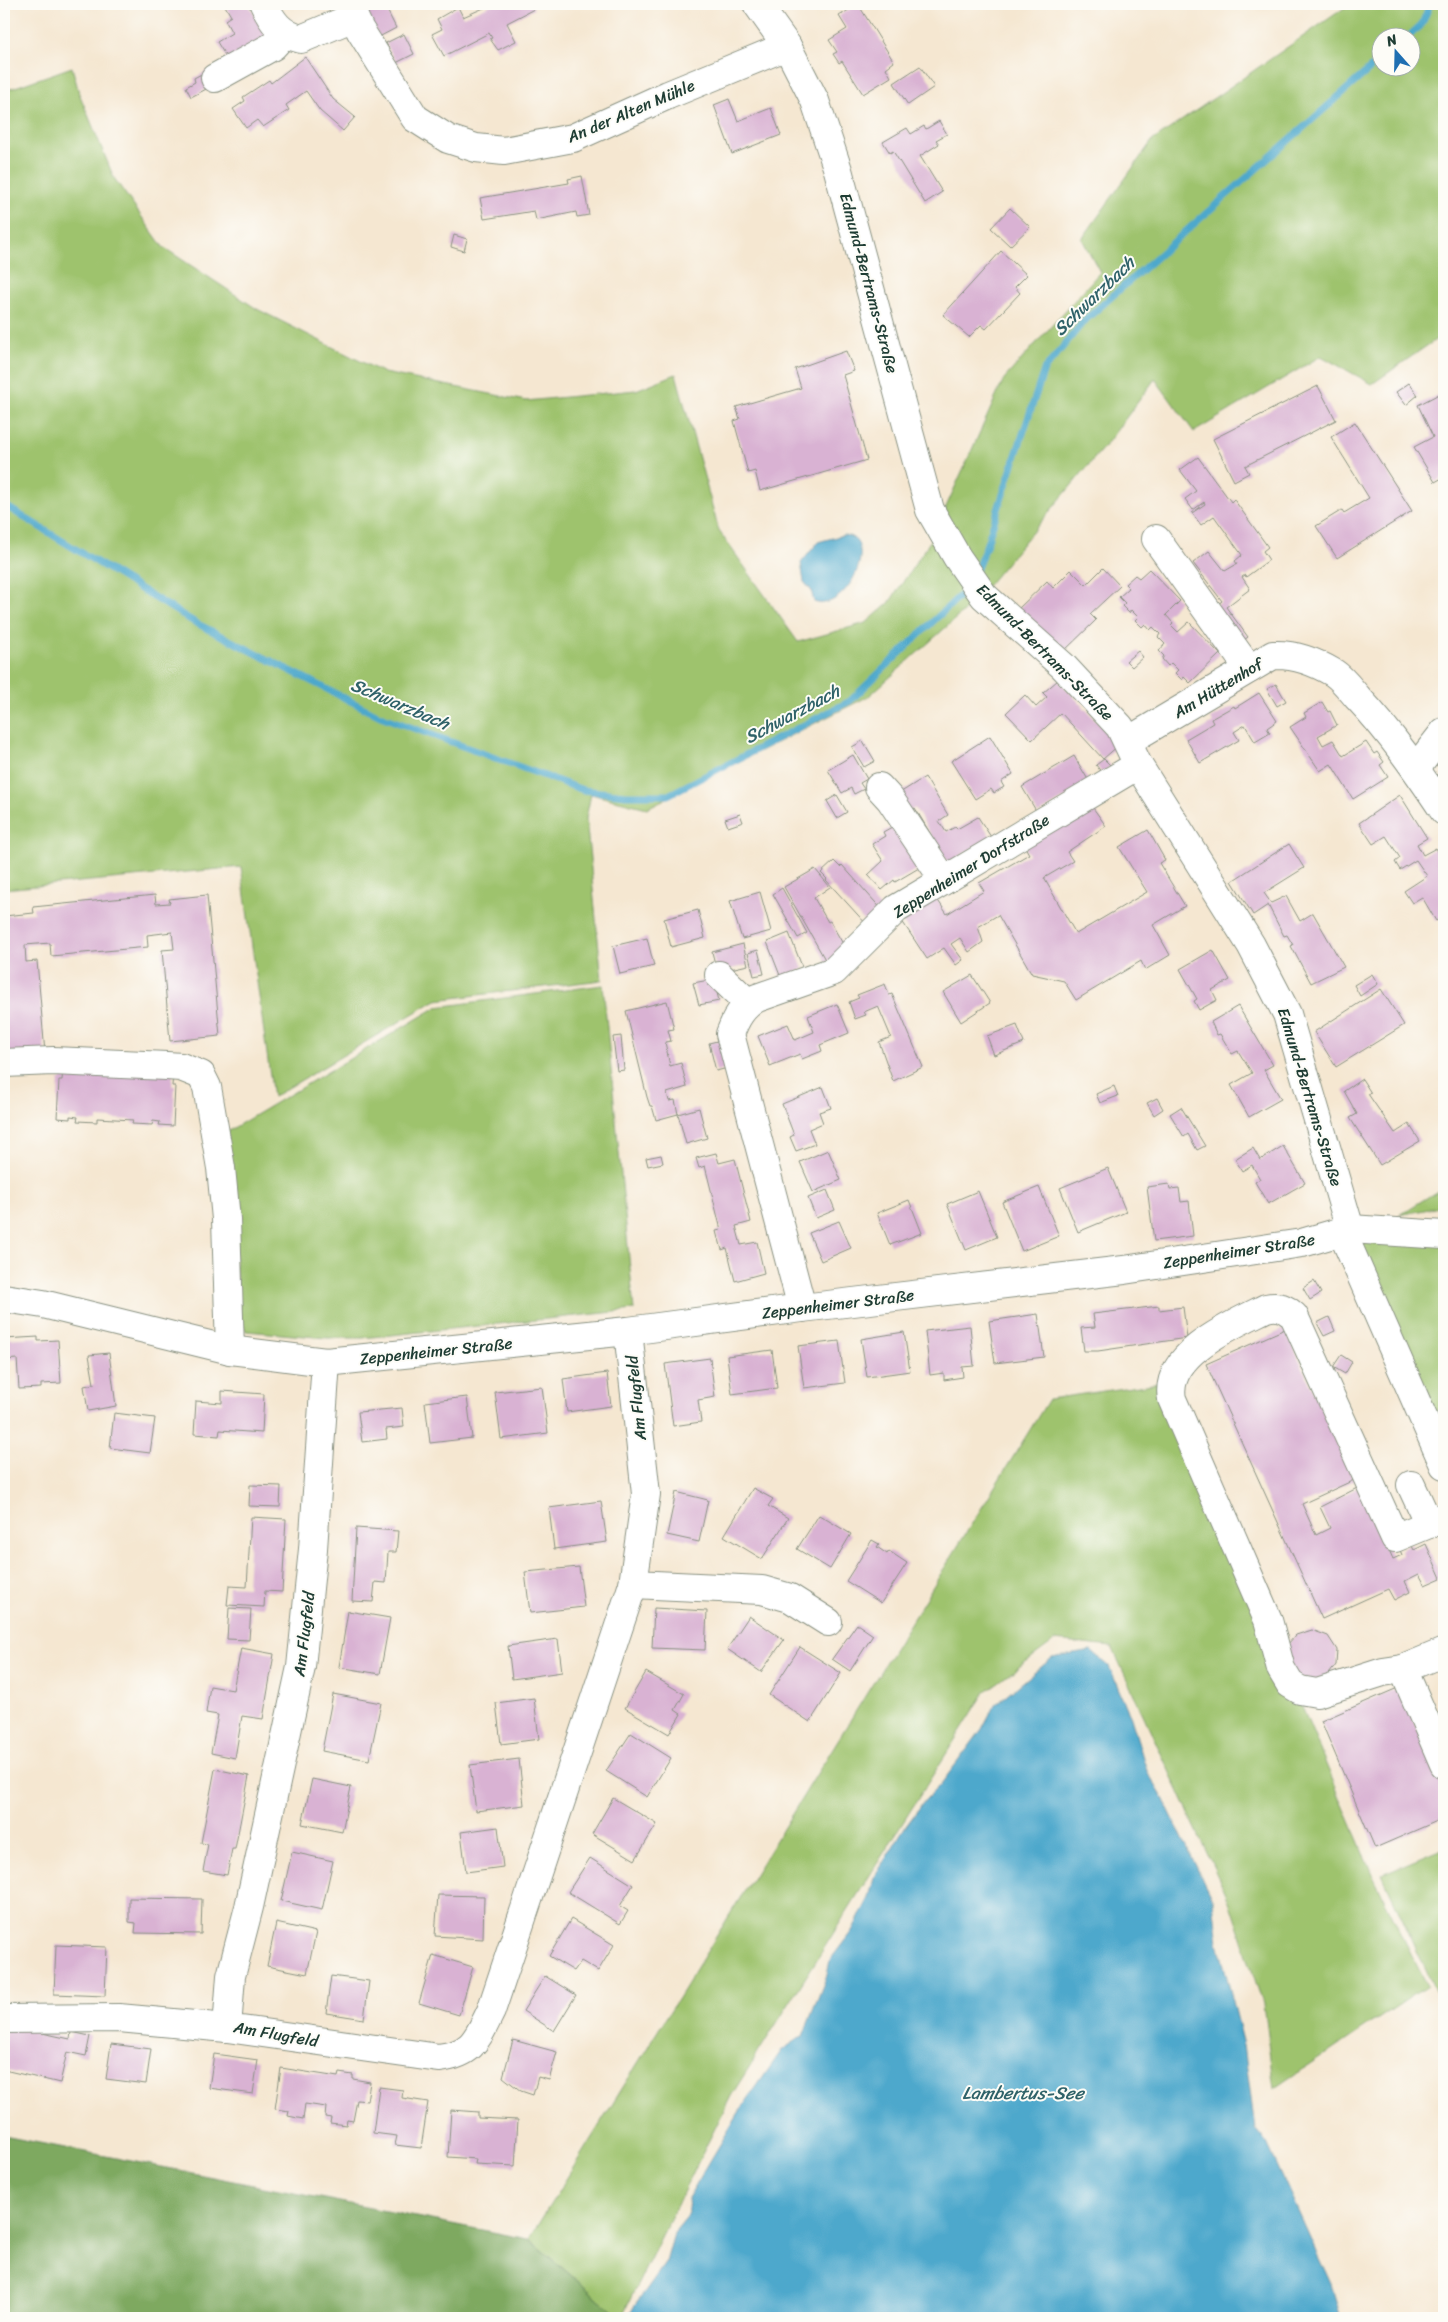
<svg xmlns="http://www.w3.org/2000/svg" width="1448" height="2322" font-family="Sriracha,sans-serif">
  <style>
    .green { fill: #9ec36d; stroke: #5e8050; fill-rule: evenodd }
    .forest { fill: #7ea960; stroke: #4e734a }
    .water { fill: #4ea8cc; stroke: #367280 }
    .lines { fill: none; stroke-linecap: round; stroke-linejoin: round }
    .stream { stroke: #4ea8cc; stroke-width: 7 }
    .building { fill: #d9b2d3 }
    .minor-casing { stroke: #8a9282; stroke-width: 30 }
    .minor { stroke: #fff; stroke-width: 28 }
    .labels { text-anchor: middle; dominant-baseline: central; stroke-width: 4; stroke-linejoin: round; paint-order: stroke }
    .street-label { font-size: 16px; fill: #1f3d34; stroke: #fdfcf7 }
    .water-label { font-size: 18px; font-style: italic; fill: #2f6269; stroke: #fdfcf7 }
  </style>
  <rect width="100%" height="100%" fill="#fdfcf7"/>
  <filter id="ink" filterUnits="userSpaceOnUse"><feTurbulence type="fractalNoise" baseFrequency=".02" numOctaves="2"/><feDisplacementMap in="SourceGraphic" scale="10" xChannelSelector="R" yChannelSelector="G"/><feConvolveMatrix kernelMatrix="1 2 1 2 8 2 1 2 1" color-interpolation-filters="sRGB"/></filter>
  <filter id="wash" filterUnits="userSpaceOnUse"><feTurbulence type="fractalNoise" baseFrequency=".0096" numOctaves="4" result="noise"/><feDisplacementMap in="SourceGraphic" scale="20" xChannelSelector="R" yChannelSelector="G"/><feGaussianBlur stdDeviation="1.12" result="paint"/><feColorMatrix in="noise" values="0 0 0 0 0 0 0 0 0 0 0 0 0 0 0 0 0 1.4 0 .05"/><feComposite in="paint" operator="in"/></filter>
  <g filter="url(#wash)">
    <rect width="100%" height="100%" fill="#f5e7d1"/>
    <g class="green">
      <path d="M 1350,4 L 1444,4 L 1444,334 L 1372,384 L 1321,356 L 1194,432 L 1155,379 L 1108,442 L 972,604 L 869,696 L 647,808 L 591,794 L 586,818 L 602,980 L 436,1000 L 273,1097 L 241,867 L 4,889 L 4,91 L 72,67 L 79,93 L 114,178 L 163,247 L 257,309 L 384,373 L 526,401 L 636,390 L 676,374 L 719,531 L 798,642 L 866,623 L 889,603 L 931,540 L 1004,379 L 1100,272 L 1082,239 L 1152,141 ZM 1380,38 L 1410,38 L 1410,68 L 1380,68 Z"/>
      <polygon points="603,985 634,1310 362,1338 328,1338 246,1331 240,1319 225,1133 437,1007"/>
      <polygon points="1444,1187 1444,1206 1399,1215"/>
      <polygon points="1444,1221 1444,1459 1352,1237"/>
      <polygon points="1166,1382 1372,1874 1427,1986 1274,2089 1263,2004 1229,1901 1112,1647 1054,1641 985,1692 731,2096 621,2318 529,2239 1049,1399"/>
      <polygon points="1444,1848 1444,2010 1382,1874"/>
    </g>
    <polygon class="forest" points="4,2136 528,2239 621,2318 4,2318"/>
    <g class="water">
      <path d="M 843,535 C 882,537 847,614 814,602 L 811,590 L 804,582 L 801,563 L 818,542 Z"/>
      <polygon points="1091,1651 1109,1666 1131,1718 1147,1771 1163,1798 1213,1901 1218,1942 1244,2045 1255,2129 1267,2143 1302,2220 1331,2284 1341,2318 626,2318 666,2262 675,2230 689,2213 688,2198 741,2109 782,2050 803,2036 827,1975 830,1960 852,1931 869,1898 874,1878 903,1830 925,1800 941,1784 982,1729 994,1706 1052,1658"/>
    </g>
    <g class="lines">
      <g class="stream">
        <polyline points="1407,38 1422,24 1430,4"/>
        <polyline points="4,505 194,622 380,716 583,790 626,795 668,795 850,701 969,587"/>
        <polyline points="975,573 985,549 1044,370 1084,321 1380,60"/>
      </g>
    </g>
    <g id="blocks">
      <g class="building">
        <polygon points="224,4 248,4 269,39 228,60 217,42 232,33 225,20 231,16"/>
        <polygon points="366,4 384,4 396,28 379,37 362,6"/>
        <polygon points="493,4 531,4 534,9 507,23 516,41 498,50 490,39 492,38 489,33 444,56 432,34 442,29 437,19 458,7 463,17"/>
        <polygon points="858,4 894,62 886,68 891,77 863,94 842,61 839,63 833,54 837,52 829,40 847,29 839,16"/>
        <polygon points="404,34 414,54 396,63 386,43"/>
        <polygon points="305,57 333,99 355,117 343,131 320,111 306,91 286,105 289,110 263,127 257,120 246,128 233,109 245,101 243,97 269,80 271,83"/>
        <polygon points="920,66 934,87 908,105 894,83"/>
        <polygon points="207,71 214,85 191,97 186,87 195,82 194,78"/>
        <polygon points="729,99 738,121 771,108 781,135 732,154 714,105"/>
        <polygon points="939,121 947,134 936,140 939,144 920,156 942,192 925,203 893,151 890,153 883,142 907,128 911,134 924,126 926,129"/>
        <polygon points="582,176 589,215 577,217 576,212 536,220 534,211 484,219 480,198 569,183 568,179"/>
        <polygon points="1010,208 1030,227 1010,246 991,228"/>
        <polygon points="454,235 467,239 464,251 451,247"/>
        <polygon points="1001,251 1027,275 1015,287 1020,293 986,329 981,325 969,337 943,315"/>
        <polygon points="846,351 854,371 843,375 867,460 760,491 755,471 748,473 734,421 740,419 736,407 801,388 795,369"/>
        <polygon points="1409,383 1418,395 1406,405 1396,392"/>
        <polygon points="1318,386 1336,420 1245,466 1249,473 1234,481 1213,439"/>
        <polygon points="1441,393 1444,400 1444,477 1435,482 1414,447 1433,437 1418,405"/>
        <polygon points="1355,422 1412,511 1337,558 1316,526 1342,510 1344,513 1369,498 1331,437"/>
        <polygon points="1198,457 1231,502 1234,499 1235,501 1268,547 1263,551 1269,560 1246,577 1245,575 1242,577 1250,589 1226,607 1248,637 1237,645 1211,610 1222,601 1193,563 1209,551 1225,571 1237,564 1235,561 1242,555 1214,516 1201,525 1192,513 1205,504 1204,502 1193,510 1185,499 1196,491 1180,470"/>
        <polygon points="1103,568 1120,586 1090,614 1096,620 1060,655 1017,610 1047,581 1053,588 1071,570 1086,585"/>
        <polygon points="1149,569 1180,601 1166,615 1173,623 1171,625 1178,632 1189,622 1220,654 1190,683 1184,677 1182,680 1175,673 1178,670 1171,663 1168,666 1162,659 1164,656 1159,651 1165,644 1158,637 1160,634 1153,627 1150,630 1145,624 1142,627 1135,620 1138,617 1131,610 1129,613 1122,606 1125,603 1119,597 1129,588 1125,584 1135,575 1139,578"/>
        <polygon points="1138,651 1143,657 1132,667 1126,661"/>
        <polygon points="1058,680 1119,745 1103,759 1061,713 1032,740 1006,713 1025,695 1036,707 1047,697 1043,693"/>
        <polygon points="1276,684 1286,701 1277,706 1267,689"/>
        <polygon points="1259,693 1277,721 1267,728 1270,733 1255,742 1245,725 1234,732 1239,740 1200,763 1186,739 1213,723 1211,719 1234,706 1235,708"/>
        <polygon points="1322,702 1328,712 1330,711 1337,725 1318,736 1323,745 1333,740 1343,756 1366,742 1374,754 1377,752 1384,762 1380,765 1388,777 1353,799 1331,764 1320,771 1290,727 1306,717 1304,713"/>
        <polygon points="990,736 1013,774 1001,782 1004,787 994,793 991,789 975,799 951,761"/>
        <polygon points="863,741 875,761 864,767 852,747"/>
        <polygon points="853,755 867,779 860,783 864,789 854,794 851,788 842,793 828,770"/>
        <polygon points="1074,756 1090,783 1038,814 1022,787"/>
        <polygon points="1104,759 1111,766 1102,773 1096,765"/>
        <polygon points="925,777 948,815 939,821 946,832 955,827 957,829 978,817 991,837 948,863 915,808 906,813 895,796"/>
        <polygon points="837,795 847,812 837,818 827,801"/>
        <polygon points="1400,795 1427,838 1417,844 1423,855 1436,848 1444,861 1444,916 1436,921 1422,897 1412,903 1404,891 1427,876 1416,860 1400,870 1395,862 1400,858 1386,836 1373,844 1359,823"/>
        <polygon points="1091,805 1106,826 1067,852 1073,861 1044,878 1076,934 1147,892 1119,847 1148,830 1165,860 1159,863 1185,906 1153,925 1170,955 1145,970 1141,961 1076,1000 1064,981 1032,974 998,915 978,927 983,942 969,952 960,938 951,944 963,960 956,965 944,948 927,959 900,918 935,896 947,914 984,891 979,883 1029,854 1025,847"/>
        <polygon points="740,814 743,822 728,827 725,819"/>
        <polygon points="899,823 924,865 895,882 894,880 882,890 868,875 883,861 872,844 885,836 883,832"/>
        <polygon points="1289,844 1304,868 1264,893 1271,903 1286,896 1300,921 1313,913 1344,967 1311,983 1291,946 1293,945 1287,935 1284,936 1268,905 1253,915 1232,881"/>
        <polygon points="834,861 840,867 842,865 884,912 868,926 826,880 827,879 821,873"/>
        <polygon points="815,869 830,887 814,898 828,922 830,921 847,951 827,963 784,887"/>
        <polygon points="782,888 807,933 798,938 773,894"/>
        <polygon points="760,892 771,931 742,939 730,901"/>
        <polygon points="155,895 156,904 170,903 169,899 207,895 220,1036 170,1041 162,950 174,949 172,932 147,935 148,947 51,956 50,943 25,945 26,962 37,961 45,1053 4,1056 4,916 34,913 33,907"/>
        <polygon points="698,910 705,938 671,947 664,919"/>
        <polygon points="789,933 803,969 781,978 767,942"/>
        <polygon points="647,938 654,966 620,974 613,946"/>
        <polygon points="743,944 748,965 717,972 712,952"/>
        <polygon points="758,950 764,974 754,976 748,953"/>
        <polygon points="1213,950 1230,980 1212,990 1217,1000 1199,1010 1194,1001 1197,999 1180,969"/>
        <polygon points="1372,974 1378,984 1360,996 1354,985"/>
        <polygon points="972,975 990,1003 961,1022 943,992"/>
        <polygon points="709,980 714,980 719,1001 699,1005 693,983"/>
        <polygon points="885,984 889,995 892,994 923,1067 893,1081 879,1042 891,1037 878,1006 864,1012 866,1015 855,1019 849,1002 859,998 857,995"/>
        <polygon points="1381,989 1404,1025 1336,1067 1314,1032"/>
        <polygon points="667,1001 674,1029 668,1030 671,1041 665,1042 670,1066 681,1063 687,1087 667,1093 669,1101 675,1100 678,1114 656,1120 652,1106 650,1106 647,1097 626,1011"/>
        <polygon points="837,1004 849,1033 820,1045 822,1051 802,1059 800,1054 770,1066 758,1036 788,1024 795,1040 814,1032 808,1016"/>
        <polygon points="1238,1006 1273,1065 1264,1070 1281,1099 1249,1117 1231,1085 1252,1073 1238,1051 1232,1054 1220,1034 1217,1035 1211,1022"/>
        <polygon points="1017,1025 1024,1043 994,1055 987,1036"/>
        <polygon points="621,1036 624,1070 617,1071 613,1037"/>
        <polygon points="721,1040 728,1068 716,1071 709,1043"/>
        <polygon points="63,1068 173,1073 172,1086 175,1086 173,1126 159,1125 160,1122 153,1121 152,1125 132,1124 133,1120 97,1118 97,1122 77,1121 78,1117 70,1116 70,1119 57,1118 59,1080 62,1080"/>
        <polygon points="1362,1079 1371,1093 1368,1094 1395,1133 1409,1124 1420,1141 1380,1165 1350,1118 1357,1114 1344,1091"/>
        <polygon points="1114,1086 1118,1096 1100,1103 1096,1094"/>
        <polygon points="823,1087 831,1108 819,1112 823,1123 809,1129 815,1144 796,1151 790,1137 794,1135 782,1104"/>
        <polygon points="1157,1098 1163,1109 1154,1115 1147,1103"/>
        <polygon points="1181,1107 1205,1146 1197,1150 1188,1134 1184,1137 1170,1114"/>
        <polygon points="699,1108 707,1138 686,1144 678,1114"/>
        <polygon points="1283,1146 1305,1183 1268,1204 1255,1182 1260,1179 1252,1165 1242,1171 1235,1159 1253,1148 1260,1160"/>
        <polygon points="828,1150 841,1180 813,1192 800,1162"/>
        <polygon points="716,1153 719,1163 735,1159 751,1222 736,1226 741,1245 757,1242 764,1273 735,1281 727,1248 722,1250 719,1239 718,1239 716,1231 721,1230 705,1166 699,1168 696,1158"/>
        <polygon points="661,1155 663,1163 648,1166 646,1158"/>
        <polygon points="1108,1168 1126,1212 1078,1232 1060,1188"/>
        <polygon points="1169,1184 1170,1189 1179,1188 1181,1202 1189,1201 1193,1236 1154,1241 1147,1187"/>
        <polygon points="1039,1187 1059,1236 1022,1251 1002,1202"/>
        <polygon points="827,1190 835,1210 816,1218 808,1198"/>
        <polygon points="978,1191 997,1237 966,1250 947,1204"/>
        <polygon points="909,1200 922,1233 890,1245 877,1213"/>
        <polygon points="839,1221 851,1248 821,1261 809,1233"/>
        <polygon points="1314,1281 1321,1293 1310,1300 1303,1288"/>
        <polygon points="1159,1306 1159,1310 1183,1307 1187,1338 1098,1351 1084,1351 1081,1328 1095,1327 1093,1314"/>
        <polygon points="1038,1314 1044,1357 995,1363 989,1321"/>
        <polygon points="1329,1317 1335,1331 1324,1336 1317,1323"/>
        <polygon points="970,1326 974,1366 962,1367 963,1377 944,1380 944,1373 930,1375 925,1331"/>
        <polygon points="1285,1329 1354,1480 1302,1504 1316,1535 1330,1528 1320,1507 1361,1486 1393,1559 1402,1555 1400,1550 1411,1544 1414,1550 1426,1544 1441,1578 1425,1585 1419,1574 1405,1581 1410,1592 1394,1600 1388,1589 1322,1619 1206,1364"/>
        <polygon points="904,1332 910,1371 867,1377 861,1339"/>
        <polygon points="38,1337 38,1341 58,1340 61,1383 41,1384 41,1388 19,1389 17,1359 4,1360 4,1339"/>
        <polygon points="839,1341 845,1383 804,1388 798,1346"/>
        <polygon points="772,1350 777,1388 732,1394 727,1356"/>
        <polygon points="109,1353 116,1406 88,1411 84,1386 94,1384 89,1355"/>
        <polygon points="1341,1355 1352,1362 1345,1374 1333,1367"/>
        <polygon points="710,1358 715,1397 698,1400 701,1422 673,1426 665,1364"/>
        <polygon points="607,1373 611,1406 567,1412 563,1379"/>
        <polygon points="542,1387 548,1433 501,1439 495,1392"/>
        <polygon points="222,1391 264,1394 262,1433 220,1430 219,1436 194,1434 196,1401 222,1403"/>
        <polygon points="467,1397 472,1438 430,1443 425,1402"/>
        <polygon points="402,1408 404,1427 386,1429 387,1439 362,1442 358,1412"/>
        <polygon points="114,1413 155,1418 150,1453 110,1448"/>
        <polygon points="250,1485 281,1486 280,1507 249,1506"/>
        <polygon points="753,1488 773,1499 768,1506 788,1518 762,1559 724,1536"/>
        <polygon points="676,1492 708,1500 699,1542 667,1535"/>
        <polygon points="601,1501 607,1542 554,1549 549,1508"/>
        <polygon points="819,1515 851,1534 830,1569 797,1549"/>
        <polygon points="251,1517 286,1519 282,1592 265,1591 264,1607 227,1605 229,1586 247,1587"/>
        <polygon points="356,1528 398,1531 396,1552 388,1552 386,1583 375,1582 373,1602 352,1601"/>
        <polygon points="872,1540 879,1544 877,1547 887,1554 889,1551 907,1563 881,1603 846,1581"/>
        <polygon points="579,1567 584,1607 530,1613 525,1572"/>
        <polygon points="229,1608 251,1609 249,1640 227,1639"/>
        <polygon points="654,1608 707,1611 705,1650 652,1648"/>
        <polygon points="348,1611 390,1618 380,1674 339,1667"/>
        <polygon points="749,1616 784,1640 761,1672 727,1649"/>
        <polygon points="857,1624 873,1635 850,1671 832,1659"/>
        <polygon points="1312,1630 1328,1636 1337,1650 1336,1665 1326,1678 1310,1682 1294,1677 1286,1646 1296,1635"/>
        <polygon points="558,1639 562,1672 512,1679 508,1646"/>
        <polygon points="800,1647 841,1673 810,1722 769,1695"/>
        <polygon points="241,1648 274,1654 263,1719 242,1716 235,1758 211,1753 218,1715 206,1713 210,1686 233,1690"/>
        <polygon points="646,1672 684,1694 675,1710 681,1714 669,1734 625,1708"/>
        <polygon points="1400,1687 1444,1791 1444,1818 1375,1848 1321,1721"/>
        <polygon points="333,1694 381,1703 369,1760 322,1751"/>
        <polygon points="534,1698 539,1739 501,1744 496,1703"/>
        <polygon points="631,1733 671,1758 647,1797 606,1771"/>
        <polygon points="519,1759 524,1805 476,1811 470,1765"/>
        <polygon points="215,1769 249,1776 235,1849 232,1849 227,1875 203,1871 208,1844 201,1843"/>
        <polygon points="312,1779 351,1787 342,1832 302,1824"/>
        <polygon points="613,1798 657,1824 635,1860 592,1834"/>
        <polygon points="498,1827 503,1867 466,1872 461,1832"/>
        <polygon points="292,1852 333,1861 322,1910 281,1901"/>
        <polygon points="590,1858 633,1885 620,1906 628,1911 620,1924 568,1892"/>
        <polygon points="438,1895 484,1896 483,1939 435,1936"/>
        <polygon points="129,1898 202,1899 201,1934 135,1933 136,1923 129,1922"/>
        <polygon points="571,1919 614,1945 598,1971 581,1961 574,1971 549,1956"/>
        <polygon points="276,1923 316,1932 307,1974 267,1966"/>
        <polygon points="56,1945 107,1947 105,1996 54,1994"/>
        <polygon points="433,1955 473,1967 459,2015 419,2003"/>
        <polygon points="331,1976 369,1981 364,2019 326,2013"/>
        <polygon points="545,1976 576,1995 554,2031 523,2011"/>
        <polygon points="5,2025 70,2039 71,2032 90,2036 86,2056 67,2052 60,2083 4,2070"/>
        <polygon points="513,2040 557,2052 549,2080 538,2077 533,2095 521,2091 503,2077"/>
        <polygon points="111,2044 151,2049 146,2084 106,2079"/>
        <polygon points="214,2054 258,2060 253,2094 209,2088"/>
        <polygon points="281,2068 338,2077 339,2073 353,2075 353,2079 370,2082 367,2101 357,2100 353,2121 347,2120 346,2125 330,2123 331,2118 325,2117 326,2107 305,2104 303,2119 288,2116 289,2111 275,2109"/>
        <polygon points="379,2087 403,2090 402,2098 428,2102 421,2148 395,2145 397,2136 373,2133"/>
        <polygon points="451,2110 478,2112 478,2118 518,2120 515,2166 475,2164 476,2159 448,2157"/>
      </g>
    </g>
  </g>
  <g filter="url(#ink)">
    <use href="#blocks" fill-opacity="0" stroke="#8a9282" stroke-width="1"/>
    <g class="lines">
      <defs>
        <g id="minor">
          <path d="M 264,4 C 272,22 281,34 301,39 L 354,17"/>
          <polyline points="348,4 360,30 415,118 448,139 476,148 504,151 573,138 668,95 787,46"/>
          <polyline points="757,4 787,46 815,101 838,170 930,510 957,557 984,596 1063,666 1120,727 1138,765 1251,945 1287,1014 1350,1229"/>
          <polyline points="215,78 273,46 285,33"/>
          <polyline points="1156,539 1249,669"/>
          <path d="M 1128,741 L 1273,655 C 1295,654 1314,661 1334,673 C 1343,679 1351,690 1358,698 C 1391,733 1418,772 1444,811"/>
          <polyline points="1416,768 1444,732"/>
          <polyline points="879,787 890,799 944,880"/>
          <polyline points="719,975 748,1003"/>
          <polyline points="4,1063 53,1061 167,1066 181,1067 201,1075 207,1087 221,1168 226,1219 230,1350"/>
          <polyline points="1342,1232 1444,1465"/>
          <polyline points="4,1298 43,1304 230,1350 326,1362 628,1331 802,1308 1124,1270 1302,1243 1350,1229 1444,1235"/>
          <path d="M 802,1308 L 730,1034 C 736,1018 742,1007 757,998 L 834,971 L 896,909 L 1138,765"/>
          <path d="M 326,1362 L 313,1549 L 301,1667 L 249,1907 L 231,1976 L 227,2028 L 439,2058 C 473,2054 477,2039 491,2011 L 633,1584 L 646,1494 L 628,1331"/>
          <polyline points="1411,1485 1429,1524 1444,1517"/>
          <polyline points="633,1584 762,1590 790,1598 828,1622"/>
          <polyline points="1444,1652 1403,1669 1444,1764"/>
          <path d="M 1403,1669 L 1383,1672 L 1317,1693 L 1300,1690 L 1290,1684 L 1281,1669 L 1268,1620 L 1172,1399 C 1163,1354 1234,1324 1266,1308 C 1279,1305 1285,1308 1294,1316 L 1395,1538 L 1429,1524"/>
          <polyline points="4,2019 119,2018 227,2028"/>
        </g>
      </defs>
      <use href="#minor" class="minor-casing"/>
      <use href="#minor" class="minor"/>
    </g>
  </g>
  <g class="labels">
    <g class="street-label">
      <text transform="translate(631 111) rotate(-23)">An der Alten Mühle</text>
      <text transform="translate(869 283) rotate(75)">Edmund-Bertrams-Straße</text>
      <text transform="translate(1045 652) rotate(45)">Edmund-Bertrams-Straße</text>
      <text transform="translate(1218 688) rotate(-31)">Am Hüttenhof</text>
      <text transform="translate(971 866) rotate(-32)">Zeppenheimer Dorfstraße</text>
      <text transform="translate(1310 1097) rotate(73)">Edmund-Bertrams-Straße</text>
      <text transform="translate(1239 1251) rotate(-9)">Zeppenheimer Straße</text>
      <text transform="translate(838 1304) rotate(-7)">Zeppenheimer Straße</text>
      <text transform="translate(436 1351) rotate(-6)">Zeppenheimer Straße</text>
      <text transform="translate(636 1398) rotate(-96)">Am Flugfeld</text>
      <text transform="translate(304 1634) rotate(-83)">Am Flugfeld</text>
      <text transform="translate(276 2034) rotate(10)">Am Flugfeld</text>
    </g>
    <g class="water-label">
      <text transform="translate(1094 296) rotate(-44)">Schwarzbach</text>
      <text transform="translate(400 704) rotate(23)">Schwarzbach</text>
      <text transform="translate(792 714) rotate(-28)">Schwarzbach</text>
      <text x="1023" y="2093">Lambertus-See</text>
    </g>
  </g>
  <rect width="1448" height="2322" fill="none" stroke="#fdfcf7" stroke-width="20"/>
  <g transform="translate(1396 52) rotate(340)"><circle r="24" fill="#fdfcf7" stroke="#a4b0a9"/>
  <path d="M0-4L9 19L0 12L-9 19Z" fill="#1f6fb2"/>
  <text y="-8" font-size="14" font-weight="bold" text-anchor="middle" fill="#1f3d34">N</text>
  </g>
</svg>
